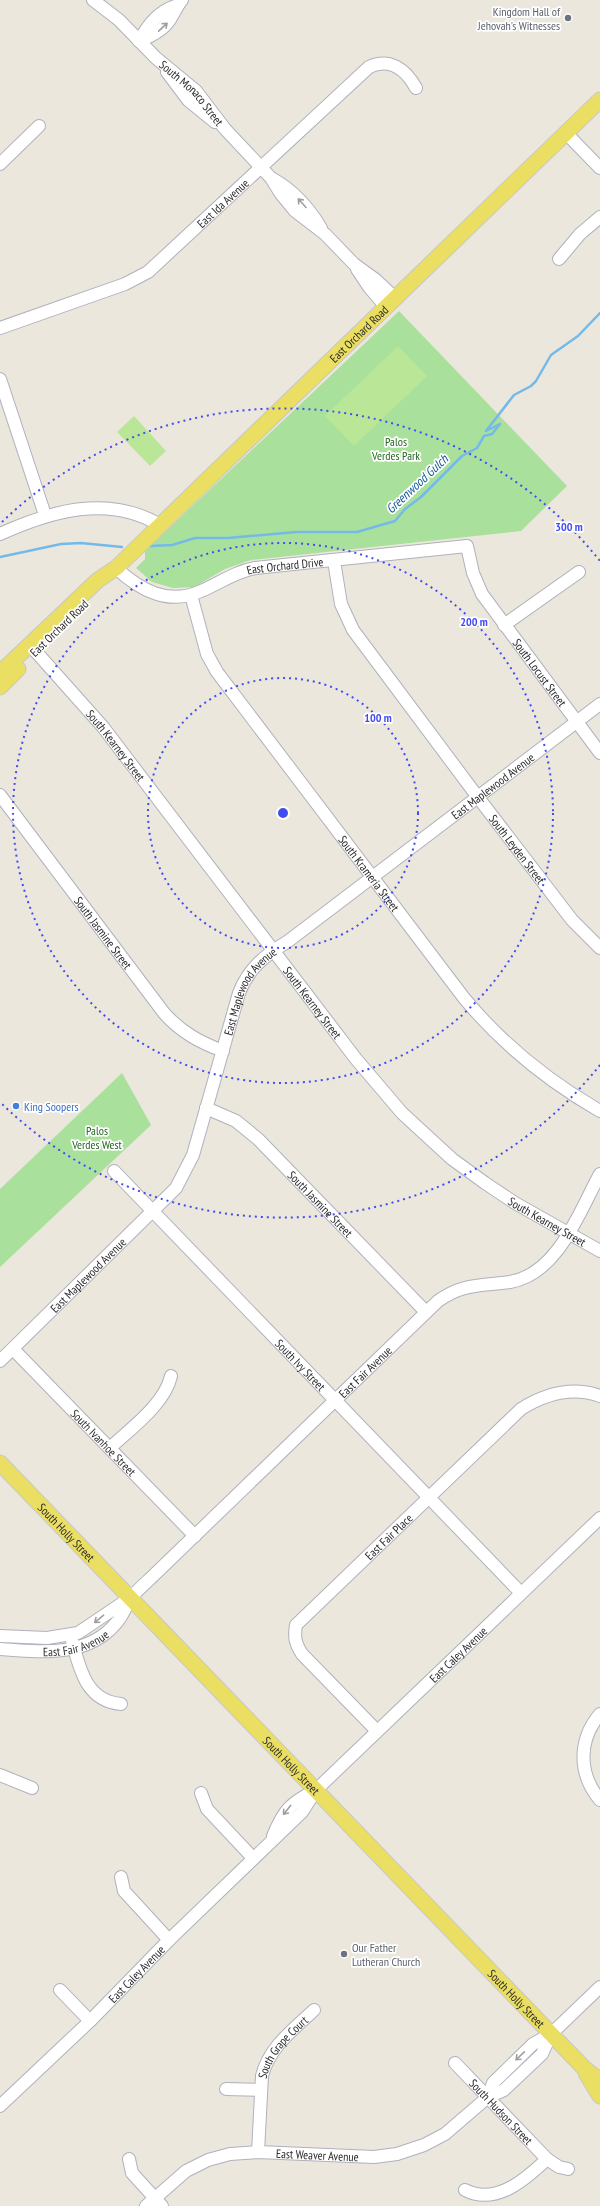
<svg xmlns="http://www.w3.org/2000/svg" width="600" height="2206" font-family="'PT Sans Narrow',sans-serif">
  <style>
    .green { fill: #a9e09b }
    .pitch { fill: #bae797 }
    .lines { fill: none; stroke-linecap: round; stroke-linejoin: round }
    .stream { stroke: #74bae9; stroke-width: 2.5 }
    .minor-casing { stroke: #b0b1bd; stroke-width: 14 }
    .major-casing { stroke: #c8c8c8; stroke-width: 17 }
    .minor { stroke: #fff; stroke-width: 12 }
    .major { stroke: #eade63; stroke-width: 15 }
    .oneway { stroke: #9f9f9f }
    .ring { fill: none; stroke: #434cf2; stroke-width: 2; stroke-dasharray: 2 4 }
    .worship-dot { fill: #6b7280; stroke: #fff; stroke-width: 1.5 }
    .shop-dot { fill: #3f7fe0; stroke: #fff; stroke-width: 1.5 }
    .labels { text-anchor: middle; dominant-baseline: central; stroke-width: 3.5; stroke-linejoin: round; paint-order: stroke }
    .worship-label { font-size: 12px; fill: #5b616d; stroke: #fff; text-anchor: end }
    .street-label { font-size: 12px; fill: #2a2a2a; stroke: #fff }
    .park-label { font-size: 12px; fill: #22641d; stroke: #fff }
    .shop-label { font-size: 12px; fill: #366cbe; stroke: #fff; text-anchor: start }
    .water-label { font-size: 13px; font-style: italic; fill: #135695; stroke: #fff }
    .centre { fill: #434cf2; stroke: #fff; stroke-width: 2 }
    .ring-label { font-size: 12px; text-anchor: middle; font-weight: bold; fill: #434cf2; stroke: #fff; stroke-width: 3.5; stroke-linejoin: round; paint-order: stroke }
  </style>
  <rect width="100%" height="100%" fill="#ebe7dd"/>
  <g class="green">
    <polygon points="399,311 567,486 521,531 251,560 225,569 194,587 173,588 152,582 136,568 145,559 145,551"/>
    <polygon points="122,1073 151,1125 0,1267 0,1189"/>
  </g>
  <g class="pitch">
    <polygon points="398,346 427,376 354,446 325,416"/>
    <polygon points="134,416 166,451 150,466 117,432"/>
  </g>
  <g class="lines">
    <g class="stream">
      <polyline points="151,546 172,545 195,538 228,538 296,532 357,532 395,521 405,509 421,497 462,456 477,448 484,436 492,434 500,424 486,431 514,395 531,386 536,381 551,355 578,336 600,313"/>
      <polyline points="0,557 61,544 81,543 122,547"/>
    </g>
    <defs>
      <g id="minor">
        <path id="s1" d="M 93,0 L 119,20 L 156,58 L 196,91 L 225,129 L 271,178 L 281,194 L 295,211 L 325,234 L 354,264 L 376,280 L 395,298"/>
        <path d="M 139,41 C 152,36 166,29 172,16 C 176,10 177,5 182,0"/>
        <path d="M 139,41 C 149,23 159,11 178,5"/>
        <polyline points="167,72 188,100 215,122"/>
        <polyline points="566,133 600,168"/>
        <polyline points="0,164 39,126"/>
        <path d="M 273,179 C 294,191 309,208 321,228"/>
        <polyline points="559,259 580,234 600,217"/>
        <polyline points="357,269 369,287 386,307"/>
        <path id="s2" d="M 0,328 L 125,284 L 148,272 L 369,67 C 390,57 406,70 416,88"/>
        <polyline points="0,379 45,515"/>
        <path d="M 0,534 C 51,511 108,494 160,525"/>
        <path id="s3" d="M 334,561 L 341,604 L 353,630 L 477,796 L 572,920 L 600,948"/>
        <path id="s4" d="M 116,568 C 140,590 168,606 201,591 C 220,583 234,572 255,568 L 467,546 L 473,573 L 482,594 L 600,753"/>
        <path id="s5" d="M 191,595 L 207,654 L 217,672 L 464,998 C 502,1044 548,1081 600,1111"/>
        <polyline points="504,625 579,572"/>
        <path id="s6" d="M 30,645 L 103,727 L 356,1059 L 402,1113 L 452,1159 L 485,1183 L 515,1203 L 600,1251"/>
        <path id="s7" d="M 0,795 L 164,1013 C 181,1032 199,1042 223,1051"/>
        <path id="s8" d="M 206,1108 L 236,1121 L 258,1139 L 426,1312"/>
        <path id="s9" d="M 114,1171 L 521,1593"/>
        <path id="s10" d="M 13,1349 L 195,1536"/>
        <path id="s11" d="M 0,1361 L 176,1188 L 193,1155 L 239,993 C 248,969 265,955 287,942 L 600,704"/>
        <path d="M 110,1448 C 130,1429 165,1404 171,1376"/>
        <polyline points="0,1636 47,1638 78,1633 130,1598"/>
        <path d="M 72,1641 C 80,1669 86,1701 121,1704"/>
        <path id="s12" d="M 0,1649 C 41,1652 88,1658 117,1622 C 123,1615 126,1606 131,1598 C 138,1589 147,1582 155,1574 L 438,1301 C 463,1283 481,1286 510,1282 C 558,1274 579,1212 600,1174"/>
        <path d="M 600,1714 C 578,1740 578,1774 600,1800"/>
        <path id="s13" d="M 377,1731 L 302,1654 C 295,1643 294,1637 296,1625 L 521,1409 C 545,1394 572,1386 600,1396"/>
        <polyline points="0,1775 32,1788"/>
        <polyline points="201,1793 207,1809 253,1858"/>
        <path d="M 273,1836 C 284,1810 290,1803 316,1790"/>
        <polyline points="121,1877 124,1891 169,1940"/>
        <polyline points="60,1990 90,2021"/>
        <path id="s14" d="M 455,2063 L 547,2159 L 559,2167 L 568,2169"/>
        <polyline points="226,2089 261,2090"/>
        <polyline points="488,2097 493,2083 533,2044 551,2034 600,1987"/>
        <path id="s15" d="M 0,2106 L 90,2021 L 169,1940 L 302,1812 L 316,1790 L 600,1518"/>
        <path id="s16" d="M 258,2152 L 262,2076 C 269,2047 293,2030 314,2010"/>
        <polyline points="129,2159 132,2173 162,2206"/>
        <path d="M 465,2190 C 496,2206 526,2179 547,2159"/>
        <path id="s17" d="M 146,2206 L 186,2171 L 208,2160 L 230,2154 L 258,2152 L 374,2157 L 397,2154 L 424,2145 L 445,2134 L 488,2097 L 504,2090 L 542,2054 L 551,2034"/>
      </g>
      <g id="major">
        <path id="s18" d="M 0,673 L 98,580 L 116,568 L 600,100"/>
        <polyline points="0,687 18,669"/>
        <path id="s19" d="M 0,1463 L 583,2067 L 600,2081"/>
        <polyline points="586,2073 600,2096"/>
      </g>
    </defs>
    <use href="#minor" class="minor-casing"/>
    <use href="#major" class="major-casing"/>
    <use href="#minor" class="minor"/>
    <use href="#major" class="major"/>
  </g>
  <defs><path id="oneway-shaft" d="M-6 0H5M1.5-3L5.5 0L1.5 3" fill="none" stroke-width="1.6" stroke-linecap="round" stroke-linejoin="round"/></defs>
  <g class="oneway">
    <use href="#oneway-shaft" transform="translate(163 27) rotate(-43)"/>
    <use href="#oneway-shaft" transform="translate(302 203) rotate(-132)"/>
    <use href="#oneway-shaft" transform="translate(99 1619) rotate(141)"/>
    <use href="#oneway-shaft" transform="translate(287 1810) rotate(129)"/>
    <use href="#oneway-shaft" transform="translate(520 2056) rotate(136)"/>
  </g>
  <g class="ring">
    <circle cx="283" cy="813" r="135"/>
    <circle cx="283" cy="813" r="270"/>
    <path d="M600 1065A405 405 0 0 1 2 1104M2 522A405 405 0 0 1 600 561"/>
  </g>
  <g class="worship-dot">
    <circle cx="568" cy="18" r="4"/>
    <circle cx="344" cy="1954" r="4"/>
  </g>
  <circle class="shop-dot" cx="16" cy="1106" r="4"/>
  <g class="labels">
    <g class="worship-label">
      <text x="560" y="11">Kingdom Hall of<tspan x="560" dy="14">Jehovah's Witnesses</tspan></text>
      <text x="352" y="1947" text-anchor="start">Our Father<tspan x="352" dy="14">Lutheran Church</tspan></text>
    </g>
    <g class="street-label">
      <text stroke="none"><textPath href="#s1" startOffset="136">South Monaco Street</textPath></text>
      <text stroke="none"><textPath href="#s2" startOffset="260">East Ida Avenue</textPath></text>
      <text stroke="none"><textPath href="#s18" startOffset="494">East Orchard Road</textPath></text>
      <text stroke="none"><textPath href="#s4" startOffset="183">East Orchard Drive</textPath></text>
      <text transform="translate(59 628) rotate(-44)">East Orchard Road</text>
      <text stroke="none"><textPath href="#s4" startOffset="514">South Locust Street</textPath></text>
      <text stroke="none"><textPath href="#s6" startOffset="132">South Kearney Street</textPath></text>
      <text stroke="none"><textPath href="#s11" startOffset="782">East Maplewood Avenue</textPath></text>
      <text stroke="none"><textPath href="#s3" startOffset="346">South Leyden Street</textPath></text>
      <text stroke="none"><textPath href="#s5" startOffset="334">South Krameria Street</textPath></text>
      <text stroke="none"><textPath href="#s7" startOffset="172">South Jasmine Street</textPath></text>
      <text stroke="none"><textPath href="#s11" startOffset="459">East Maplewood Avenue</textPath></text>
      <text stroke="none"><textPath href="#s6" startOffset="456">South Kearney Street</textPath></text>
      <text stroke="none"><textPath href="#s8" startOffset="151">South Jasmine Street</textPath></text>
      <text stroke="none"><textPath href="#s6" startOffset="780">South Kearney Street</textPath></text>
      <text stroke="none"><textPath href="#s11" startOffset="123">East Maplewood Avenue</textPath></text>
      <text stroke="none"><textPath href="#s9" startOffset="269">South Ivy Street</textPath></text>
      <text stroke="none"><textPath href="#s12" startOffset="479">East Fair Avenue</textPath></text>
      <text stroke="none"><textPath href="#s10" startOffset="130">South Ivanhoe Street</textPath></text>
      <text stroke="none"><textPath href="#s19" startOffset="96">South Holly Street</textPath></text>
      <text stroke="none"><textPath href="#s13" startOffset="266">East Fair Place</textPath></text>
      <text stroke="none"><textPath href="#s12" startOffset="77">East Fair Avenue</textPath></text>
      <text stroke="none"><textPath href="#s15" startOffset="644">East Caley Avenue</textPath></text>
      <text stroke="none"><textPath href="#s19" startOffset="420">South Holly Street</textPath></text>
      <text stroke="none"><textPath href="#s15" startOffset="190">East Caley Avenue</textPath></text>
      <text stroke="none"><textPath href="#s19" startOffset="744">South Holly Street</textPath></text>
      <text stroke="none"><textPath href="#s16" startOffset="112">South Grape Court</textPath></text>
      <text stroke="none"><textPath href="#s14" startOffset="67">South Hudson Street</textPath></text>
      <text stroke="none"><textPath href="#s17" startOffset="188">East Weaver Avenue</textPath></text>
    </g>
    <g class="park-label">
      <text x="396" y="441">Palos<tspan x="396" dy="14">Verdes Park</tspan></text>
      <text x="97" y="1130">Palos<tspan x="97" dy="14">Verdes West</tspan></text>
    </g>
    <g class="shop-label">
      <text x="24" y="1106">King Soopers</text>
    </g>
    <g class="water-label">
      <text transform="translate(417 484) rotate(-43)">Greenwood Gulch</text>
    </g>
  </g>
  <circle cx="283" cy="813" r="6" class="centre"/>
  <g class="ring-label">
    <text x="569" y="531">300 m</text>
    <text x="474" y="626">200 m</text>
    <text x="378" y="722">100 m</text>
  </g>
</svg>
